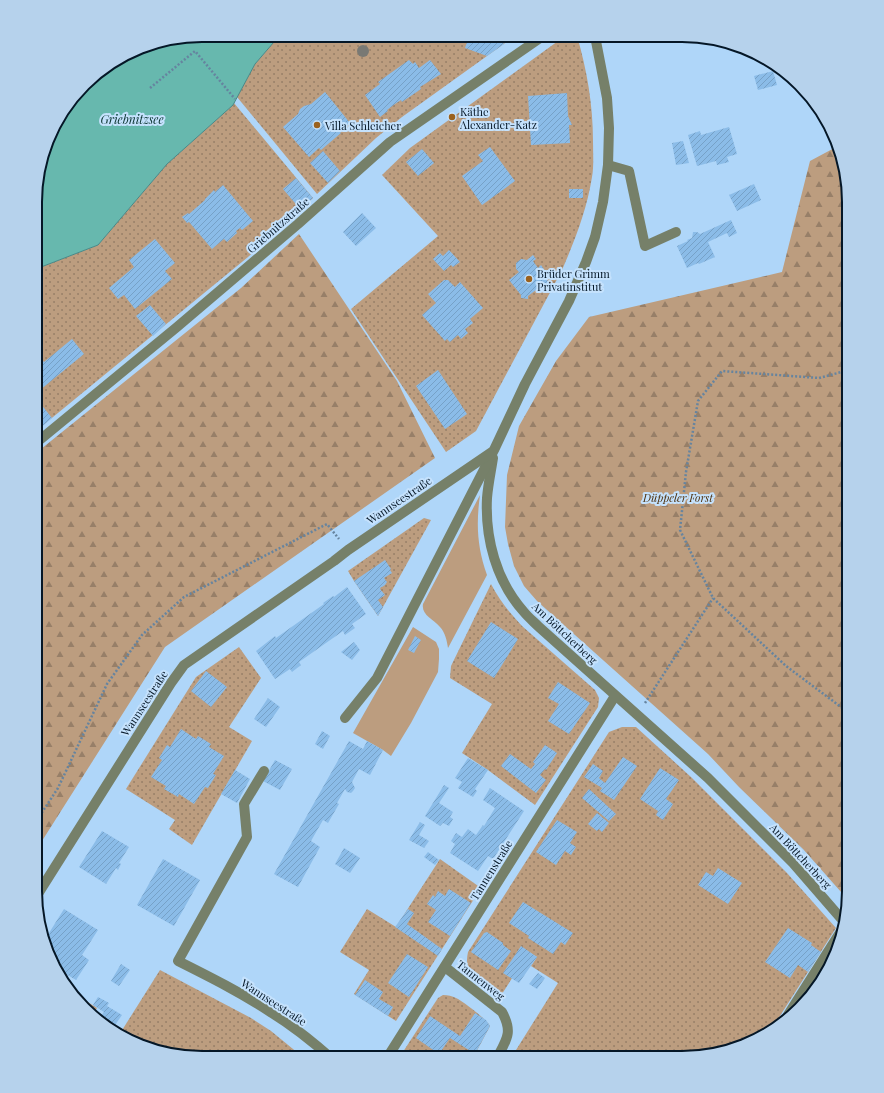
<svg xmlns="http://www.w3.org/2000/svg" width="884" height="1093" font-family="'Playfair Display',serif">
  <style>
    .grass { fill: #bc9d7f }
    .forest { fill: url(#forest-firs) }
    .garden { fill: url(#garden-dots) }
    .water { fill: #67b8ae; stroke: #4a8886 }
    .building { fill: url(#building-hatch) }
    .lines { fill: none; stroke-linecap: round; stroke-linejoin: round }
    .path { stroke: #66849f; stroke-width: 2.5; stroke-dasharray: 2 2; stroke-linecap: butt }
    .minor { stroke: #768069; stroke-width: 10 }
    .tree { fill: #797974 }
    .poi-dot { fill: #9a611e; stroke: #c5e2fd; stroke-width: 1.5 }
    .labels { text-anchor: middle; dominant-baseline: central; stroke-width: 4; stroke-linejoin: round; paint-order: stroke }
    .poi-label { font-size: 11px; fill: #051727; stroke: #c5e2fd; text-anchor: start }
    .street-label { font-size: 11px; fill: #051727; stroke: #c5e2fd }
    .park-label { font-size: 11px; font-style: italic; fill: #4c2d08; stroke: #c5e2fd }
    .water-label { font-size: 12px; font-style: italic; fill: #09322e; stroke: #c5e2fd }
    .rim { fill: none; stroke: #051727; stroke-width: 2 }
  </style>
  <defs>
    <pattern id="forest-firs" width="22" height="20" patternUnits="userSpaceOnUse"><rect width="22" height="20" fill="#bc9d7f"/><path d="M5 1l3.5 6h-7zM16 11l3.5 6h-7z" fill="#977f68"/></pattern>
    <pattern id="garden-dots" width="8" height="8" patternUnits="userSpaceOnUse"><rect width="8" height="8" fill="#bc9d7f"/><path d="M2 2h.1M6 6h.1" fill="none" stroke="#977f68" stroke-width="1.8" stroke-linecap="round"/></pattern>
    <pattern id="building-hatch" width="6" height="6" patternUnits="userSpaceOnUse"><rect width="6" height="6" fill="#8bbce8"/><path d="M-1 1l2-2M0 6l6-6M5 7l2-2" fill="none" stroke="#76a1c7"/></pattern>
  </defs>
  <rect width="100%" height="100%" fill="#afd6f9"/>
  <g class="grass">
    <path d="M 480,495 C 476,524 477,547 487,575 L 448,648 C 447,641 445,632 440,627 C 433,619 421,615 423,604 Z"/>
    <polygon points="413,627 436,642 439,649 439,659 438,672 411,723 391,756 383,750 353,733"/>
  </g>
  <g class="forest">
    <polygon points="838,146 843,159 849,202 849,901 803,849 739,787 708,754 537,601 524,586 514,566 508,544 505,527 507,475 519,426 556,361 589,317 782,272 810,161"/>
    <polygon points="299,234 397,381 435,458 165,647 35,852 36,453 241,288"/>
  </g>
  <g class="garden">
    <polygon points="280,35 515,36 402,117 376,138 317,194 237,97 255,64"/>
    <path d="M 565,36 L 577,36 C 587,70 593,105 593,141 C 593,153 594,166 592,177 C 587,209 575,240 562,270 L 476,431 L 446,452 L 351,309 L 438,236 L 382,175 L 410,148 Z"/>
    <polygon points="234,103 313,198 248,257 36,431 36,269 98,245 167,164 233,105"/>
    <polygon points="424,518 431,520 378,616 354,581 348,571"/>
    <path d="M 491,584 C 499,600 510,613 522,626 L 595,690 L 599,698 L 598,707 L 535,805 L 488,770 L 462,753 L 492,704 L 450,678 L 451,666 Z"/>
    <polygon points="239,647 261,678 229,727 252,741 192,845 169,829 175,820 126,789 196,677"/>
    <path d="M 622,727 L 636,727 L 691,777 L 787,873 L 836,928 L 771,1030 L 765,1036 L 693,1058 L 511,1058 L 558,983 L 531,966 L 537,957 L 529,952 L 500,997 C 493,990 474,976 469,968 C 466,963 467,957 468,952 L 609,732 Z"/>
    <polygon points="440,859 481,888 396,1021 354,994 369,970 340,952 367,909 396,927"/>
    <polygon points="841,940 840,945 821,984 803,1001"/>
    <polygon points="160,970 251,1018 271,1031 304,1058 191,1058 149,1049 119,1035"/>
    <polygon points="77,995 97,1008 94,1013"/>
    <path d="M 443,995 C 448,995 452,996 456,998 C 464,1002 485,1018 490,1026 L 473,1058 L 399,1058 L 438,998 Z"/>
  </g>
  <polygon class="water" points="202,35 280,35 255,64 233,105 167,164 98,245 36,269 36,180 57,119 92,76 148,44"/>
  <g class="building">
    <polygon points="469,36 498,36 504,44 487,56 465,48"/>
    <polygon points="409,60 413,64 415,62 419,68 430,60 441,74 420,87 421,89 402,102 401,100 395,104 387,110 388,111 380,117 365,95 380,84 378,82"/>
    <polygon points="773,71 777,85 758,90 754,76"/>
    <polygon points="325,92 350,123 340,132 341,133 321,150 319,148 309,157 283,127 298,114 300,109 304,106 311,104"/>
    <polygon points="567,93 568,116 572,125 569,125 570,143 531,145 528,96"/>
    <polygon points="729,127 737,154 727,157 729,162 717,165 716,161 697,166 688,135 700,131 701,135"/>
    <polygon points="683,141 689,163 676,165 672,143"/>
    <polygon points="490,147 515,181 482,205 462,176 483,161 478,155"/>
    <polygon points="422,149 434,163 418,176 406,162"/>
    <polygon points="323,151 340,171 328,183 310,163"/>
    <polygon points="296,178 313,198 300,209 283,189"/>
    <polygon points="754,184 761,200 737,211 729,195"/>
    <polygon points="223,185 253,221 242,230 240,228 236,231 237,233 227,242 224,239 212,249 189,222 187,223 182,217 188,213 189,214 205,200 205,199 214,190 215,192"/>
    <rect x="569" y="189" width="14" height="9"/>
    <polygon points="362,213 376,228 356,246 343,232"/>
    <polygon points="731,220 737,233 729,237 727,233 708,242 715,257 699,264 698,263 687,268 677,246 688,241 687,240 692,238 693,232 697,232 700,234"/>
    <polygon points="155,239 175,263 165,271 172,279 135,309 124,295 118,299 109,288 134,267 129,260"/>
    <polygon points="449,250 460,262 453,267 451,265 444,271 433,259 440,253 443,256"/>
    <polygon points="533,255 536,259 533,261 538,268 541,265 546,272 543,274 550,284 539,293 536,290 528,296 528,299 521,298 521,295 509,280 519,272 516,269 516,263 521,259 527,260"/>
    <polygon points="444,280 448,280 455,287 460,282 483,308 470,319 473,323 465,329 468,333 461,339 458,335 450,342 447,339 445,341 422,315 436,303 428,294"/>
    <polygon points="150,305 166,324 153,336 136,316"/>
    <polygon points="72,339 84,354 40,390 41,391 36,395 36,352 44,362"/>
    <polygon points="438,370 467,414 445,429 416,386"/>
    <polygon points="36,398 52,418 39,429 36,425"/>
    <polygon points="385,560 391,569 390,570 392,573 384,578 387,582 385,585 382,587 381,587 380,589 385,595 378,600 383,607 378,616 354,581"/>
    <polygon points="347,587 366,614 352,624 355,628 345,635 343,631 299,662 301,665 292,672 290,669 275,679 256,651 275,636 276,638 324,604 323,603 333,596 334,597"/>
    <polygon points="491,622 518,639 494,678 467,661"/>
    <polygon points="415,636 421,640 414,653 408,650"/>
    <polygon points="354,642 360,650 352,660 341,652"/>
    <polygon points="206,671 227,687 211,707 191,691"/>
    <polygon points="558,682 590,703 569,734 548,721 559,704 548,698"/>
    <polygon points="268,698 280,707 266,727 254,719"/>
    <polygon points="181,729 196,739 198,736 211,744 209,747 224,756 213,774 216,775 208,788 205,787 194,804 179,794 178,797 164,789 166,786 151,777 162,760 159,758 167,745 170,747"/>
    <polygon points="322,731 330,736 323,749 315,744"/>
    <polygon points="349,741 363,749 367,741 383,750 370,775 359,769 352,782 355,788 353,791 351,793 347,792 345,789 337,803 339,804 328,823 323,820 311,841 320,847 298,887 274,874"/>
    <polygon points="545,745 557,753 546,770 545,769 540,775 546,780 536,793 501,766 510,754 531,769 535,764 533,762"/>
    <polygon points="623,757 637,766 614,800 600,791 602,788 584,777 593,764 603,771 599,778 605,783"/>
    <polygon points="468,758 488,770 475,789 477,791 473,797 458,788 462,782 455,778"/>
    <polygon points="275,760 292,769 280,790 263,781"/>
    <polygon points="660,768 679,780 666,799 673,804 663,820 656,815 658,811 640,799"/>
    <polygon points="235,770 250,779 237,803 221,794"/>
    <polygon points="444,785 449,788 439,803 453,812 450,817 453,819 449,826 443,823 440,826 425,816"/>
    <polygon points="490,788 524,811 493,859 488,856 478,871 450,853 455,844 451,841 456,833 462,837 468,829 476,835 483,825 484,826 495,808 483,800"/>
    <polygon points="589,789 616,814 609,821 582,798"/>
    <polygon points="597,813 609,823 602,832 599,829 597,831 588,824"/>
    <polygon points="557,820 577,832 570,843 576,847 571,855 565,851 556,865 536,852"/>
    <polygon points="420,822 425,825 419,835 429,841 424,848 409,840"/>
    <polygon points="102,831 129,847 119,863 121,864 118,870 116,868 106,884 79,867"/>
    <polygon points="344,848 360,858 350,873 335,864"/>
    <polygon points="428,852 439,860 435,865 424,857"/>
    <polygon points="163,859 200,880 174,926 137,905"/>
    <polygon points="718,868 742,883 728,904 698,885 706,872 713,876"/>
    <polygon points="449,889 471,903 450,936 428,922 436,910 427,904 433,895 435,897 438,891 445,896"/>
    <polygon points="523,902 573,933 565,945 561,942 553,954 528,938 529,936 509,923"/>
    <polygon points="64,909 98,930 82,955 89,960 76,980 54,967 44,941"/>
    <polygon points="408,909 414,913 407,924 442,949 438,956 395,927"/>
    <polygon points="788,928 812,943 811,945 821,952 808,972 798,965 790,978 765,962"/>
    <polygon points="487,932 503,943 503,945 511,951 498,970 471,952 484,933"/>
    <polygon points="521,946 537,957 519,983 503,973"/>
    <polygon points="407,954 428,967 409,997 388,983"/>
    <polygon points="121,964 130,970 119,986 111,981"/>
    <polygon points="826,968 828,970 824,977 821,973"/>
    <polygon points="538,973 545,978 537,989 529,984"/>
    <polygon points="365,980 383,992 379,999 393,1007 388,1016 355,995"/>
    <polygon points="98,997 109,1003 107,1006 122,1015 111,1031 99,1019 104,1012 93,1005"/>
    <polygon points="475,1013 486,1020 490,1026 475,1054 450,1038 439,1054 416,1038 430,1016 460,1036"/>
  </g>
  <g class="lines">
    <g class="path">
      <polyline points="150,88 195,51 235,99"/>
      <polyline points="645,703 713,598"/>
      <polyline points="849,713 786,666 713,598 680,530 686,472 698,401 722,371 819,378 849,370"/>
      <polyline points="35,823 58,788 107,684 142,635 184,597 327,524 339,539"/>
    </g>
    <g class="minor">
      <polyline points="608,165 629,171 645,246 676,232"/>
      <polyline points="36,443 177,327 298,224 390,142 543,36"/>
      <path d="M 493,458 C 491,471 488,485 487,498 C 485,538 496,581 524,612 C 528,617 534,622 539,627 L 708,778 L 793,863 L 845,923"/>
      <polyline points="345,718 377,678 494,450 525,384 569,301 586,262 595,237 603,202 608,165 609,128 607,98 595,36"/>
      <path d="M 264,771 L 244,804 L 247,837 L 178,961 C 210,977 242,993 272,1013 C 293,1026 313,1042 331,1058"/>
      <polyline points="36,897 171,683 184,665 334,561 348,550 492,452"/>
      <path d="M 445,967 L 502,1012 C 513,1032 507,1039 497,1058"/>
      <polyline points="788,1015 843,928"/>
      <polyline points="387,1058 615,696"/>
    </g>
  </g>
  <circle class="tree" cx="363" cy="51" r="6"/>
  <g class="poi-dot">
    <circle cx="452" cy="117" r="4"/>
    <circle cx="317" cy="125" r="4"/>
    <circle cx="529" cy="279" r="4"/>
  </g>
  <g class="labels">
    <g class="poi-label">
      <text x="460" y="111">Käthe<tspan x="460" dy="13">Alexander-Katz</tspan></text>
      <text x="325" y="125">Villa Schleicher</text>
      <text x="537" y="273">Brüder Grimm<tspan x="537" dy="13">Privatinstitut</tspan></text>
    </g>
    <g class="street-label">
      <text transform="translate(278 225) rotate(-41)">Griebnitzstraße</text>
      <text transform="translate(399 500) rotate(-34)">Wannseestraße</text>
      <text transform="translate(565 633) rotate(43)">Am Böttcherberg</text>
      <text transform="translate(144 703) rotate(-57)">Wannseestraße</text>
      <text transform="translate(801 856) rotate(47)">Am Böttcherberg</text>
      <text transform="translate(491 870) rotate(-58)">Tannenstraße</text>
      <text transform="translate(481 980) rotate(38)">Tannenweg</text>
      <text transform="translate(274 1002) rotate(33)">Wannseestraße</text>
    </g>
    <g class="park-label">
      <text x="678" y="497">Düppeler Forst</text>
    </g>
    <g class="water-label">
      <text x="132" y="119">Griebnitzsee</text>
    </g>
  </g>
  <path d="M0 0H884V1093H0ZM202 42H682A160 160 0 0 1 842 202V891A160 160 0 0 1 682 1051H202A160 160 0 0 1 42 891V202A160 160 0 0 1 202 42Z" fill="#b6d2ec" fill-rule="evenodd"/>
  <path class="rim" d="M202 42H682A160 160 0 0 1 842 202V891A160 160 0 0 1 682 1051H202A160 160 0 0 1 42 891V202A160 160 0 0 1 202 42Z"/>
</svg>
